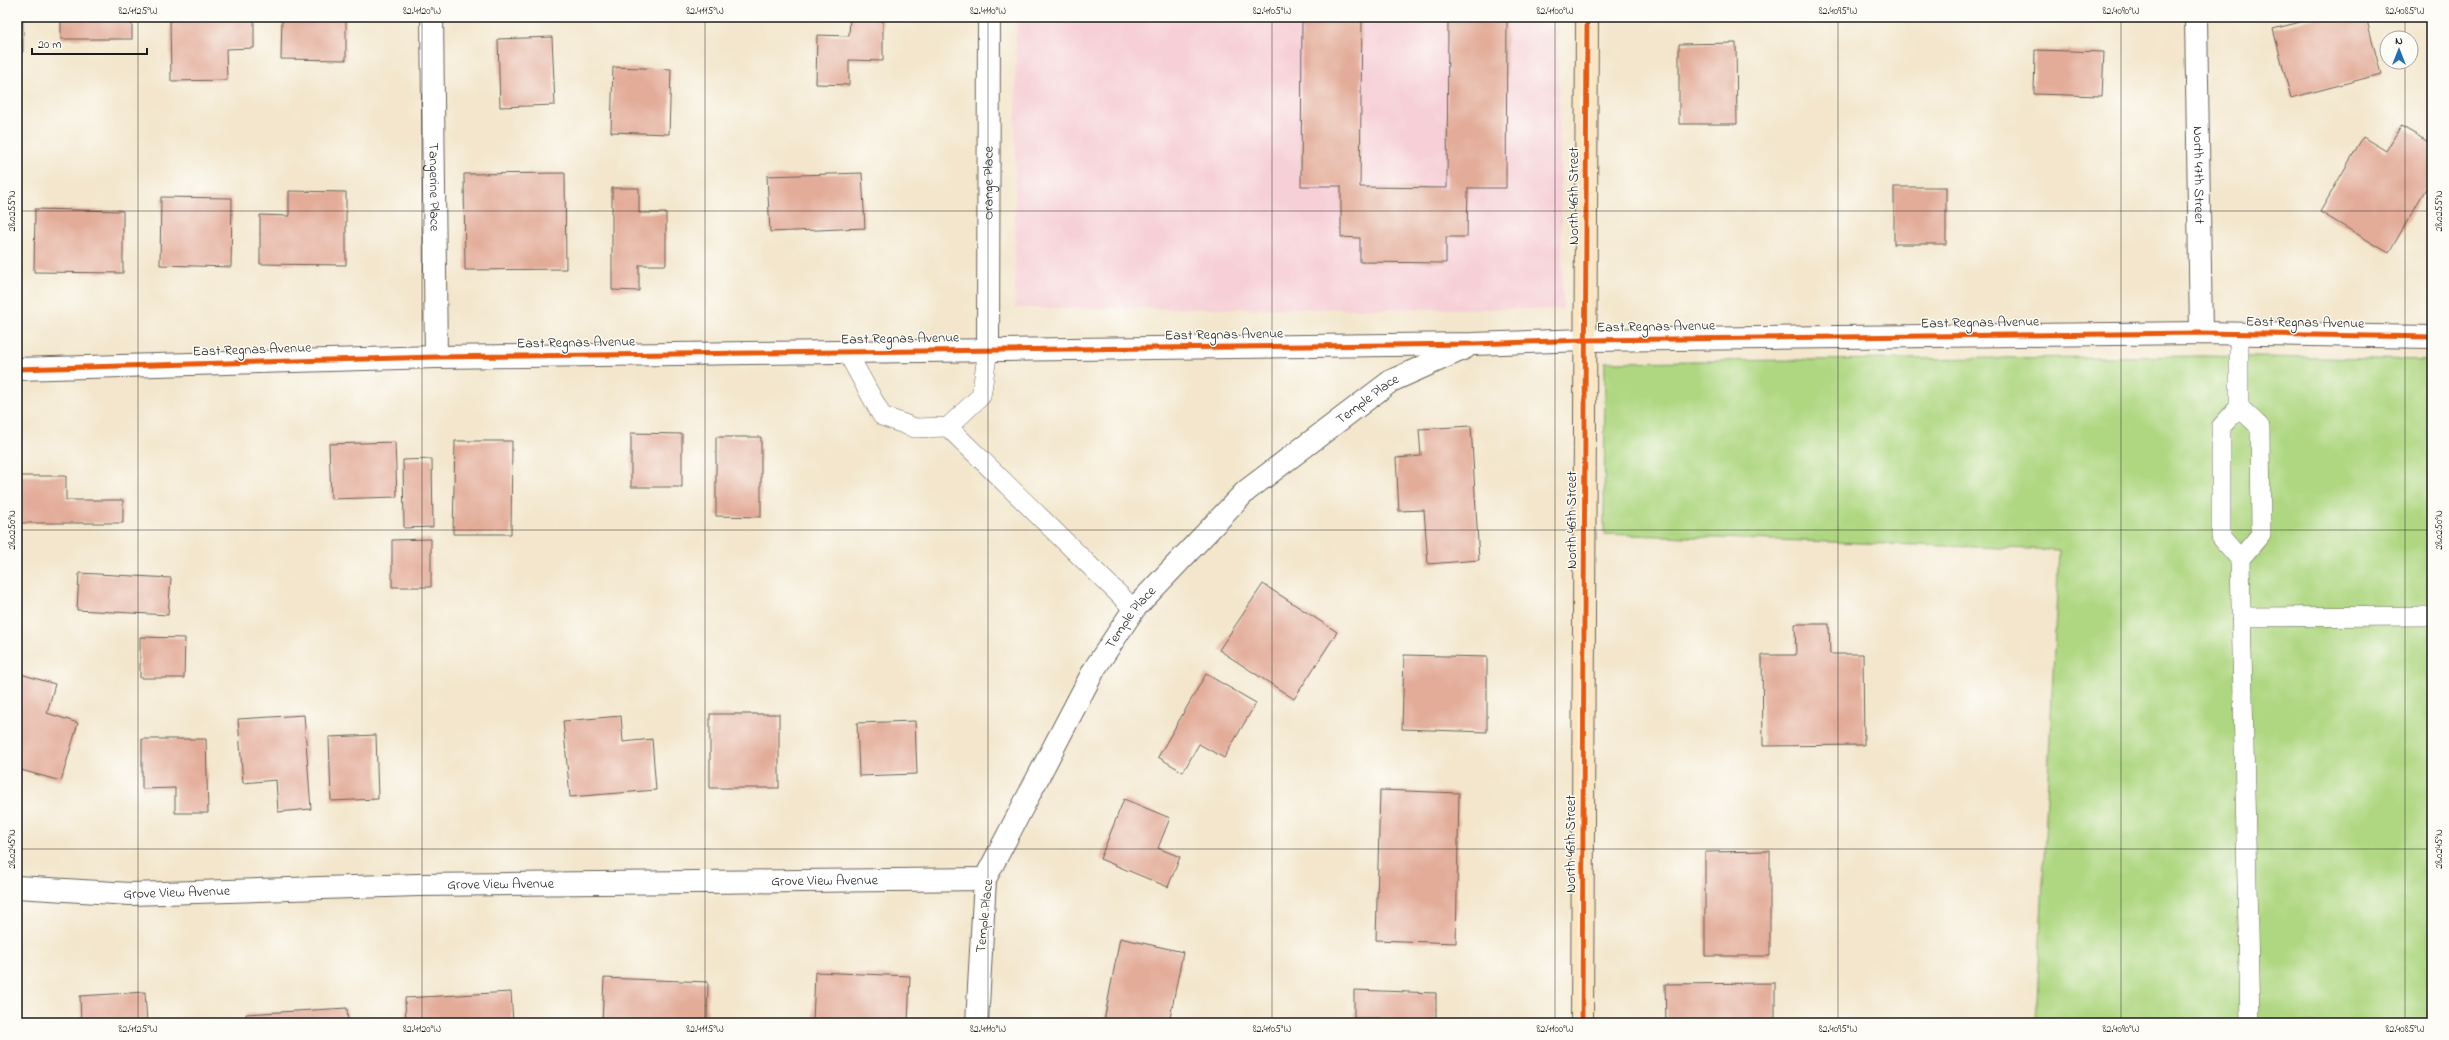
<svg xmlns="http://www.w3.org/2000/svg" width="2449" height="1040" font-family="'Indie Flower',sans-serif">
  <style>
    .built { fill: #f6cfd7 }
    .green { fill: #afd781; stroke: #667a4e }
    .building { fill: #e3ac99 }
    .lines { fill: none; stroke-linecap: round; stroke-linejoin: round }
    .lane-casing { stroke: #67635a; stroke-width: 20 }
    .street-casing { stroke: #67635a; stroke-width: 24 }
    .secondary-casing { stroke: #67635a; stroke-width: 24 }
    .lane { stroke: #fff; stroke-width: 19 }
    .street { stroke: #fff; stroke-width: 22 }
    .secondary { stroke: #fbe6c4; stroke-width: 22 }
    .cycleway-casing { stroke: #fdfcf7; stroke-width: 8 }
    .cycleway { stroke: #e8590c; stroke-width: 5 }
    .ticks { fill: none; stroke: #1c1c1c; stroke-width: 1; stroke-opacity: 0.45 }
    .labels { text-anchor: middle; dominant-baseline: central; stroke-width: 3; stroke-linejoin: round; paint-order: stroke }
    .street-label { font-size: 14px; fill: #1c1c1c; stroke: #fdfcf7 }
    .neatline { fill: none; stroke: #1c1c1c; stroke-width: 1.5 }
    .ticks-label { font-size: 10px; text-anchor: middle; fill: #1c1c1c }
  </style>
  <rect width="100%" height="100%" fill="#fdfcf7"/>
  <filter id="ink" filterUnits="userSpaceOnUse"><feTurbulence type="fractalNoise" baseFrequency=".025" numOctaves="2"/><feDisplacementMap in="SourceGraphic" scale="8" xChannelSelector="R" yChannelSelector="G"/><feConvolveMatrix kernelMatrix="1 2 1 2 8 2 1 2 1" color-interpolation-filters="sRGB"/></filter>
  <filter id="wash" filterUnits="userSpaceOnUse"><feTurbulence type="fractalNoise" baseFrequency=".012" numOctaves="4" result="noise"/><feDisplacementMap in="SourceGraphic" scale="16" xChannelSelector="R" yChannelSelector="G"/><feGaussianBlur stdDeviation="0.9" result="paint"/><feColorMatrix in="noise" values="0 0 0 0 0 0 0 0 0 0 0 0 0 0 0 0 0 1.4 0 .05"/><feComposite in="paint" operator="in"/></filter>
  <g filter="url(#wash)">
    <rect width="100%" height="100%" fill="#f3e6cc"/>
    <polygon class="built" points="1016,17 1557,17 1563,309 1015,308"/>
    <polygon class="green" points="2201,356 2432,360 2432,1023 2036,1023 2059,550 1604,534 1605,362"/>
    <g id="blocks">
      <g class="building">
        <polygon points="17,17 23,17 23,52 17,51"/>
        <rect x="61" y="17" width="71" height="22"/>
        <polygon points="170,17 254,17 254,48 226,49 227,80 171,81"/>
        <polygon points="282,17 346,17 346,60 281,59"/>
        <polygon points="850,17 883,17 883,61 849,60 849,85 816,84 817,35 849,36"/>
        <polygon points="1302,17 1362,17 1360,187 1447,188 1448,17 1507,17 1506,188 1468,188 1467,237 1446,237 1446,263 1360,262 1360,238 1341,237 1341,186 1301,186"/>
        <polygon points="2320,17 2366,17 2381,74 2291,98 2273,29"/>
        <polygon points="552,37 555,105 500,107 498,39"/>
        <polygon points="1736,43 1737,124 1679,124 1679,44"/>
        <polygon points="2035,50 2104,52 2102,96 2034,94"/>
        <polygon points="613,67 671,69 669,134 611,132"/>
        <polygon points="2401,126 2432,144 2432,178 2389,253 2320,212 2363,137 2386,151"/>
        <polygon points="565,173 566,269 465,270 464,174"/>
        <polygon points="862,173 865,228 770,232 767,176"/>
        <rect x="1894" y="187" width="52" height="57"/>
        <polygon points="612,188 639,188 639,213 666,213 666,265 639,265 639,291 612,290"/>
        <polygon points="289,191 346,192 346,265 260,264 260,215 289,216"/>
        <polygon points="161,197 232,198 231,267 160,265"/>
        <polygon points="35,209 123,211 123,273 34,272"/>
        <polygon points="1471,426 1479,560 1428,564 1424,510 1399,511 1396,458 1421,456 1419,429"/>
        <polygon points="631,433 682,434 682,487 631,487"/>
        <polygon points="716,437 761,437 761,517 716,516"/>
        <polygon points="455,441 512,441 511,534 453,534"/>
        <polygon points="395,442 397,497 331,499 329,444"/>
        <polygon points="432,459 433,527 404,528 403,460"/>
        <polygon points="17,476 66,476 66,500 123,500 123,523 17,523"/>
        <polygon points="431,539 431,587 392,587 392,540"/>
        <polygon points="79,573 171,578 168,615 77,610"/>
        <polygon points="1263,584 1337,632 1294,699 1219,650"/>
        <polygon points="1795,624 1829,624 1830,654 1863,654 1864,745 1763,746 1762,655 1796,655"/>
        <polygon points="140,637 185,638 184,678 140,678"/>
        <polygon points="1404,655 1487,657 1487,732 1402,729"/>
        <polygon points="17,673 55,684 47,713 78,723 61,781 17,769"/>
        <polygon points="1206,674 1256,703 1224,758 1199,744 1183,772 1158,757"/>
        <rect x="710" y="714" width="69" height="74"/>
        <polygon points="304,715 311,809 278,812 276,780 243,783 238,719"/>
        <polygon points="621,716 623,742 652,739 656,790 570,797 563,721"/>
        <polygon points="915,721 917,774 859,776 857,723"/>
        <polygon points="376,735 378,799 331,801 329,737"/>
        <polygon points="142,739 206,739 208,813 175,813 175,788 142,789"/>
        <polygon points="1380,790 1459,793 1456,943 1376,940"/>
        <polygon points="1124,799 1170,818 1158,848 1180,857 1168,887 1100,859"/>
        <polygon points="1770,851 1770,956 1705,956 1705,852"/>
        <polygon points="1120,938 1183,952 1169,1023 1104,1021"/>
        <polygon points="815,972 910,976 908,1023 813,1023"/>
        <polygon points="604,978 708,982 707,1023 602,1023"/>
        <polygon points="1775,983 1775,1023 1666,1023 1665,984"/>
        <polygon points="1354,990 1436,993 1436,1023 1380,1023 1380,1018 1354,1018"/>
        <polygon points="145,992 147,1023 81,1023 80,996"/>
        <polygon points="511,992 513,1023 406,1023 405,998"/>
        <polygon points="347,1008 348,1023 247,1023 246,1014"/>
      </g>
    </g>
  </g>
  <g filter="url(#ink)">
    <use href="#blocks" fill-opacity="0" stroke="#67635a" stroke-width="1"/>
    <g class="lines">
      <defs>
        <g id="lane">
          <polyline points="2239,334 2239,407 2221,427 2221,537 2240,559 2250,1023"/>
          <polyline points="847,352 882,416 915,428 948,427 981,396 988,350"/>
          <polyline points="2239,407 2260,427 2261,534 2240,559"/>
          <polyline points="948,427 1134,609"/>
          <polyline points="2241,617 2432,616"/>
        </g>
        <g id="street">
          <path id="s1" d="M 432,17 L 436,357"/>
          <path id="s2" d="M 2196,17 L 2201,333"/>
          <path id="s3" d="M 988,350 L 989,17"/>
          <polyline points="17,369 436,357 1473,344 1585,340 2201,333 2432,337"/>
          <path id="s4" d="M 17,887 L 130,894 L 418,885 L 985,879"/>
          <path id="s5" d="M 977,1023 L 985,879 L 1095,668 L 1134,609 L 1246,491 L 1391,381 L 1465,348"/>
        </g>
        <polyline id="secondary" points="1582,1023 1587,17"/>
      </defs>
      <use href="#lane" class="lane-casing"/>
      <use href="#street" class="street-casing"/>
      <use href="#secondary" class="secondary-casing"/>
      <use href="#lane" class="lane"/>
      <use href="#street" class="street"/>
      <use href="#secondary" class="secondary"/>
      <defs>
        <g id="cycleway">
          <polyline points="17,369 436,357 1473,344 1585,340 2201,333 2432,337"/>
          <polyline points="1582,1023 1587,17"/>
        </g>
      </defs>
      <use href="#cycleway" class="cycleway-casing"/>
      <use href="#cycleway" class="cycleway"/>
    </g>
  </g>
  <path class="ticks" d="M 138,17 L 138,1023M 422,17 L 422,1023M 705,17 L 705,1023M 988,17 L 988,1023M 1272,17 L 1272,1023M 1555,17 L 1555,1023M 1838,17 L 1838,1023M 2121,17 L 2121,1023M 2405,17 L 2405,38M 2405,62 L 2405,1023M 17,211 L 2432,211M 17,530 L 2432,530M 17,849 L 2432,849"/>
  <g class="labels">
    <g class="street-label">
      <text stroke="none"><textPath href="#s2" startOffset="158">North 47th Street</textPath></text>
      <text stroke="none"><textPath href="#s3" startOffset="167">Orange Place</textPath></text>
      <text stroke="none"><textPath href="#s1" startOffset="170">Tangerine Place</textPath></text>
      <text transform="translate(1574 196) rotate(-90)">North 46th Street</text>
      <text transform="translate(1980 323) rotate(-1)">East Regnas Avenue</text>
      <text transform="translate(2305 323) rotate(1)">East Regnas Avenue</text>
      <text transform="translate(1656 327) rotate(-1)">East Regnas Avenue</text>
      <text transform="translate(1224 335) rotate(-1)">East Regnas Avenue</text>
      <text transform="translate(900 339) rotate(-1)">East Regnas Avenue</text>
      <text transform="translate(576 343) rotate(-1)">East Regnas Avenue</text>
      <text transform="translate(252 350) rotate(-2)">East Regnas Avenue</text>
      <text stroke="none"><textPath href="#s5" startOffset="768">Temple Place</textPath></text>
      <text transform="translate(1572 520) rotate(-90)">North 46th Street</text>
      <text stroke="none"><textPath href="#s5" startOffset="444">Temple Place</textPath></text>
      <text transform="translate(1571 844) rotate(-90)">North 46th Street</text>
      <text stroke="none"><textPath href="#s4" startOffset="808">Grove View Avenue</textPath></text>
      <text stroke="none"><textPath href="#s4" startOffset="484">Grove View Avenue</textPath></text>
      <text stroke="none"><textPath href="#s4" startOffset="160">Grove View Avenue</textPath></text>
      <text transform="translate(985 916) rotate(-84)">Temple Place</text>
    </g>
  </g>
  <rect width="2449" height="1040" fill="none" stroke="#fdfcf7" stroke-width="44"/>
  <g transform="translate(2399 50)"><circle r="19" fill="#fdfcf7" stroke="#a3a29f"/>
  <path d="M0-3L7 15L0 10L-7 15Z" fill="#1f6fb2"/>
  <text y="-6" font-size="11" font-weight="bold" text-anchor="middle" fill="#1c1c1c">N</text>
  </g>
  <path d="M32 48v6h115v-6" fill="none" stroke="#1c1c1c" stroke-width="2"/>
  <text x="38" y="48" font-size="12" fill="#1c1c1c" stroke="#fdfcf7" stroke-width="3" paint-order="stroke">20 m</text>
  <rect x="22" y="22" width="2405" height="996" class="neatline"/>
  <g class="ticks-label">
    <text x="138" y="14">82.4125°W</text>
    <text x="422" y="14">82.4120°W</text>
    <text x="705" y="14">82.4115°W</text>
    <text x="988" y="14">82.4110°W</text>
    <text x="1272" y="14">82.4105°W</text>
    <text x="1555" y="14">82.4100°W</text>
    <text x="1838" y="14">82.4095°W</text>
    <text x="2121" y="14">82.4090°W</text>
    <text x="2405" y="14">82.4085°W</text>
    <text transform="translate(11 211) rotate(-90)" y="4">28.0255°N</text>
    <text transform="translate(2438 211) rotate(-90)" y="4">28.0255°N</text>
    <text transform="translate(11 530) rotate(-90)" y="4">28.0250°N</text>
    <text transform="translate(2438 530) rotate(-90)" y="4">28.0250°N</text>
    <text transform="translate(11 849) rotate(-90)" y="4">28.0245°N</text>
    <text transform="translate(2438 849) rotate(-90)" y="4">28.0245°N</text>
    <text x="138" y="1032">82.4125°W</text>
    <text x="422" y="1032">82.4120°W</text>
    <text x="705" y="1032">82.4115°W</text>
    <text x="988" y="1032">82.4110°W</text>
    <text x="1272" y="1032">82.4105°W</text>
    <text x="1555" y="1032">82.4100°W</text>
    <text x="1838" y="1032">82.4095°W</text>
    <text x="2121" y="1032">82.4090°W</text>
    <text x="2405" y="1032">82.4085°W</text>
  </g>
</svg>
